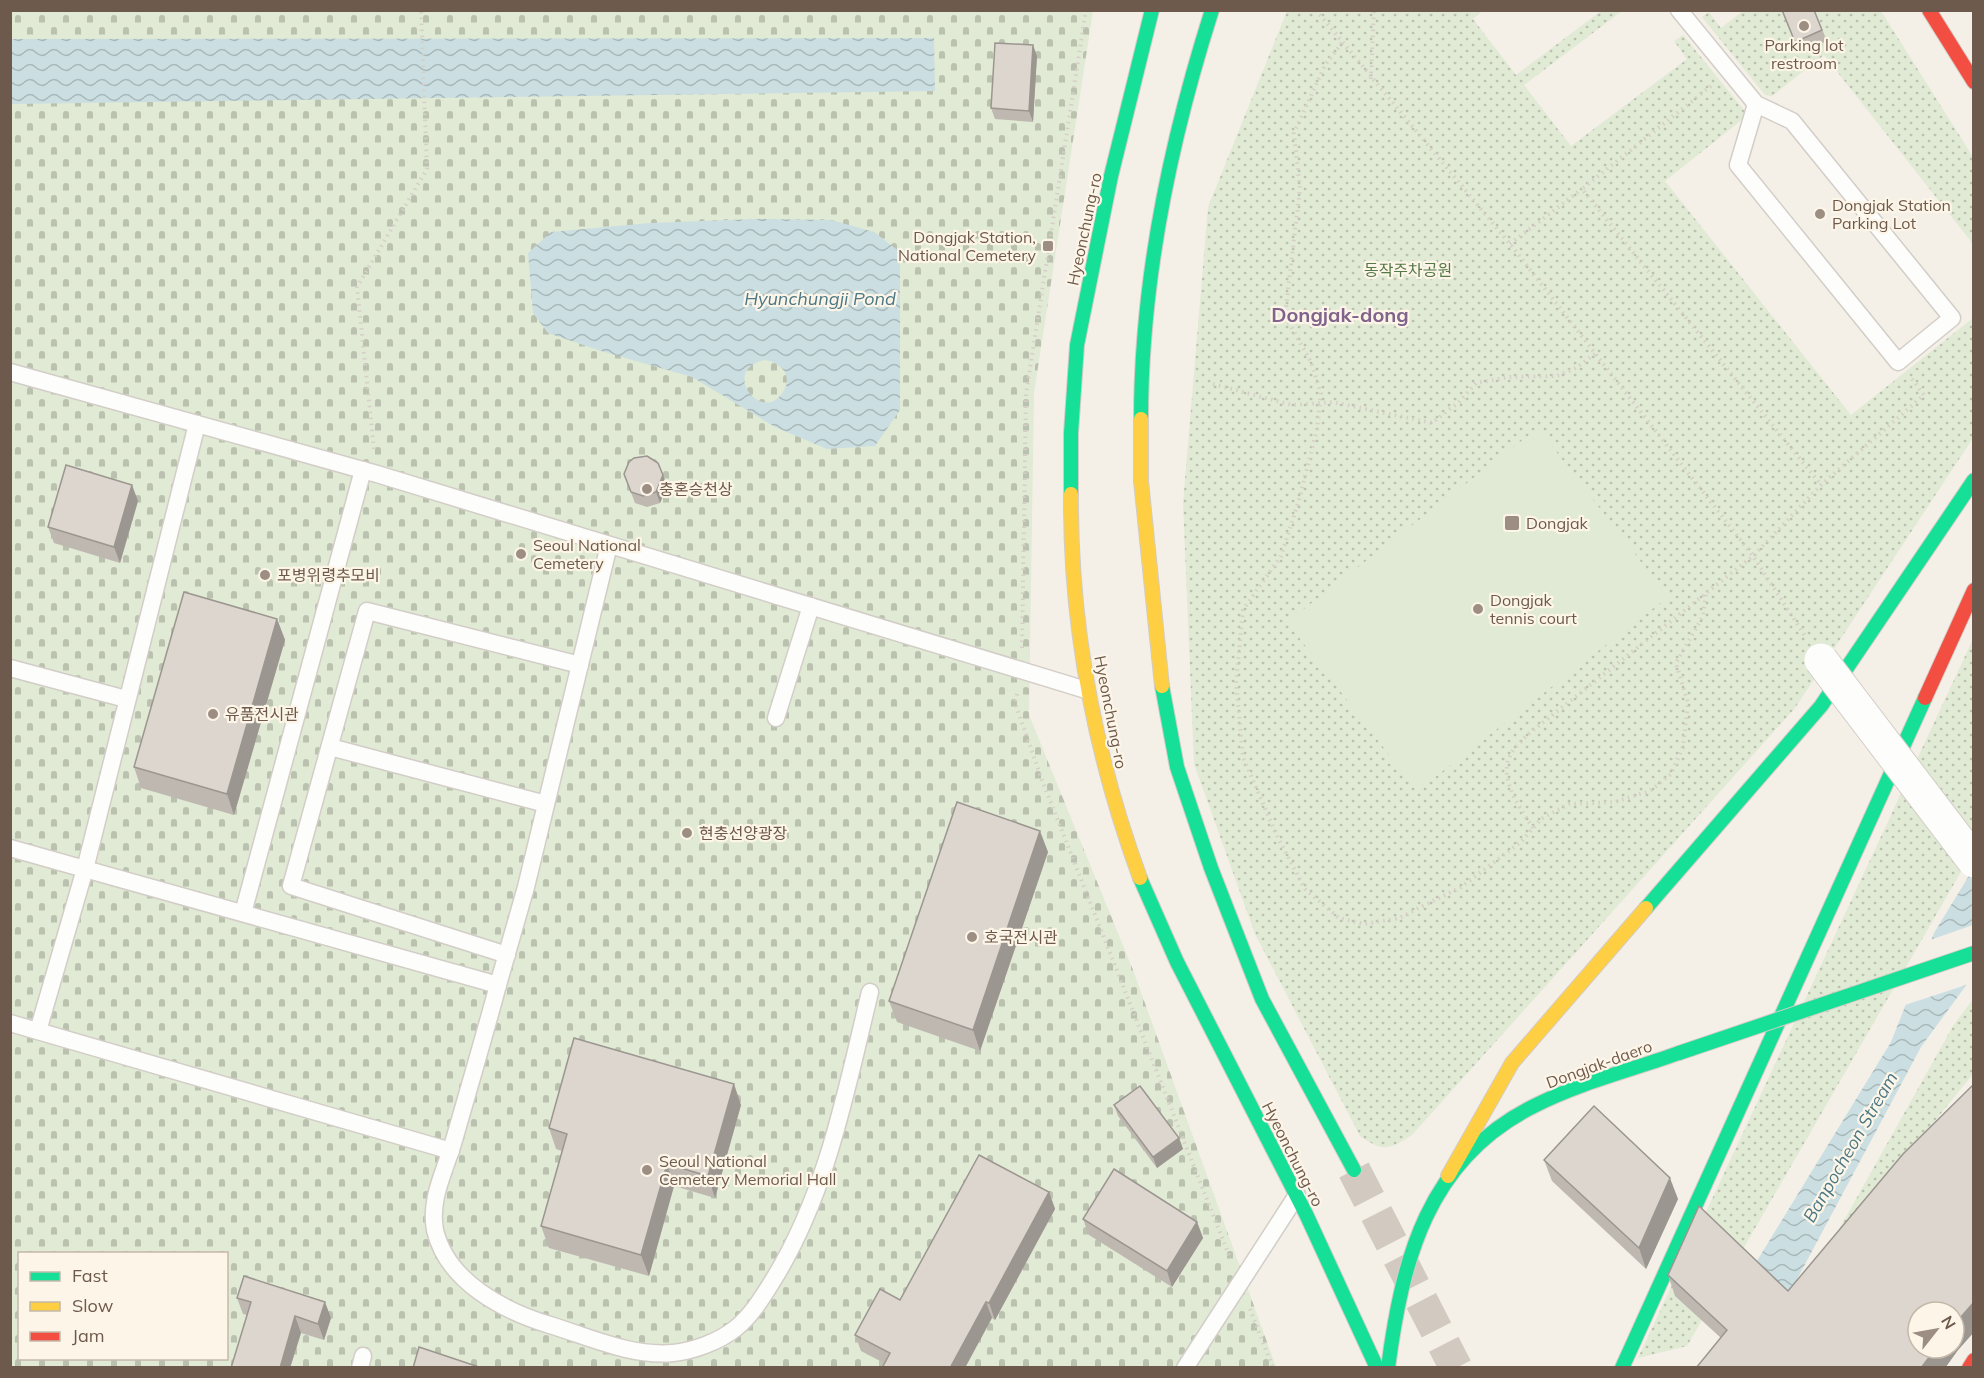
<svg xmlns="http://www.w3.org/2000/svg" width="1984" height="1378" font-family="Mulish,'Noto Sans KR',sans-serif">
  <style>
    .cemetery { fill: url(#cemetery-stones); fill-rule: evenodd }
    .park { fill: url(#park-dots) }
    .pitch { fill: #e0ead4 }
    .water { fill: url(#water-waves); fill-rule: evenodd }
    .pier { fill: #f4f0e8 }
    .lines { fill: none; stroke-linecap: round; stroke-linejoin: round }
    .primary-tunnel { stroke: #d2cac1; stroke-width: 33; stroke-dasharray: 33 16; stroke-linecap: butt }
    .lane-casing { stroke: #d3cdc7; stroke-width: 19 }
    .fast-casing { stroke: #d3ccc6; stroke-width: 16 }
    .slow-casing { stroke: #d3ccc6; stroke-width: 16 }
    .jam-casing { stroke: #d3ccc6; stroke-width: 16 }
    .path { stroke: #d6cfc9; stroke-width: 4; stroke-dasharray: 1.5 4.5; stroke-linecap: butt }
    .lane { stroke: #fdfdfc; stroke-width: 16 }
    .fast { stroke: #16e098; stroke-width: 14 }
    .slow { stroke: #ffcf43; stroke-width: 14 }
    .jam { stroke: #f24e42; stroke-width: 14 }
    .street-bridge-casing { stroke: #d3cdc7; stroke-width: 35; stroke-linecap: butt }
    .fast-bridge-casing { stroke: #d3ccc6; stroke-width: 16; stroke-linecap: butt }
    .street-bridge { stroke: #fdfdfc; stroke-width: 33 }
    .fast-bridge { stroke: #16e098; stroke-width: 14 }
    .wall { fill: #beb8b1 }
    .shaded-wall { fill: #9b9690 }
    .building { fill: #ddd6ce; stroke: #9b9690; stroke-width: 1.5 }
    .poi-dot { fill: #9d8e83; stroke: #fdf6e8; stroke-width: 2 }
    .labels { text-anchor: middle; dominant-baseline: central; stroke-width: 4.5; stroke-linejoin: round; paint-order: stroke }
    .poi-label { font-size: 16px; fill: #6e5a4c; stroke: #fdf6e8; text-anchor: start }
    .street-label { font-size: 16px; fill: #6e5a4c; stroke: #fdf6e8 }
    .park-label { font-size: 16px; fill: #547948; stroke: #fdf6e8 }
    .water-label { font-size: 18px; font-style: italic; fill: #4c7886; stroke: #fdf6e8 }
    .quarter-label { font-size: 20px; font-weight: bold; fill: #80648b; stroke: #fdf6e8 }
  </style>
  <defs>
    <pattern id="cemetery-stones" width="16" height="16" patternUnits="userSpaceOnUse" patternTransform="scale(1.5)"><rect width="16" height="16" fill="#e0ead4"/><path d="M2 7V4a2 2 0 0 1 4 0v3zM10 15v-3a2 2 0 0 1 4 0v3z" fill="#bac1ae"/></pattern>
    <pattern id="park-dots" width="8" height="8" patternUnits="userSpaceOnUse" patternTransform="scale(1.5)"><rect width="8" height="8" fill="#e0ead4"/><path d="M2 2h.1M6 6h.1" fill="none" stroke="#bac1ae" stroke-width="1.8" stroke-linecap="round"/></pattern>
    <pattern id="water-waves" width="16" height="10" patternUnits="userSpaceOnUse" patternTransform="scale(1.5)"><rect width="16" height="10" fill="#cbdfe2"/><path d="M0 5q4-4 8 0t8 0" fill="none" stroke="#a9b8b9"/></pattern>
  </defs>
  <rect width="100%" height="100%" fill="#f4f0e8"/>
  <path class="cemetery" d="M 10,11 L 1093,11 L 1034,393 L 1029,715 L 1133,970 L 1276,1367 L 11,1367 ZM 20,1254 L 226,1254 L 226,1358 L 20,1358 Z"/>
  <g class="park">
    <path d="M 1287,11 L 1482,11 L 1473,19 L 1516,75 L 1601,11 L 1622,11 L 1524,85 L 1571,146 L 1687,59 L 1674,41 L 1683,35 L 1748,115 L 1665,181 L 1851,415 L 1973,318 L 1973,438 L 1795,708 L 1412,1135 C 1389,1150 1383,1152 1360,1136 L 1255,934 L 1194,764 L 1183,503 L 1208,207 Z"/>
    <polygon points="1743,11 1881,11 1973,157 1973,244 1824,55 1772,96 1765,95 1702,17 1709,12 1721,28"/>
    <polygon points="1973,639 1973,851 1687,1346 1638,1358"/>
    <polygon points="1973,999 1973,1074 1823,1258 1953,1026"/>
  </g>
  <polygon class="pitch" points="1538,428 1668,597 1417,791 1287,622"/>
  <g class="water">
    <polygon points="934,38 935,91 11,104 11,39"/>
    <path d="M 755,219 L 831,220 L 874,232 L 900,252 L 900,410 L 875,446 L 827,449 L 775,427 L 692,377 L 601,351 L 548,333 L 533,313 L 528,253 L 551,232 L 650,223 ZM 764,360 C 780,361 794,376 783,392 C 763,425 719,371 764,360 Z"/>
    <polygon points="1973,869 1973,976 1921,1047 1795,1283 1773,1362 1755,1264 1891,1042 1934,933"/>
  </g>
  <polygon class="pier" points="1973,925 1972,983 1902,1006 1927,941"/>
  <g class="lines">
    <polyline class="primary-tunnel" points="1354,1170 1456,1368"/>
    <defs>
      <g id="lane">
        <polyline points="1679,10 1756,104 1792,121 1952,318 1898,362 1738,165 1756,104"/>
        <polyline points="10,372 377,474 1086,690"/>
        <polyline points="10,668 126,699"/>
        <polyline points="776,718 811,606"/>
        <polyline points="330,747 546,804"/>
        <path d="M 10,848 L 498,985 C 484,1037 469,1088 454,1140 C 446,1169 429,1198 435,1230 C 447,1282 504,1311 550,1325 C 589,1337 632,1357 673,1353 C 694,1351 720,1341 736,1328 C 751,1316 762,1298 772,1282 C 827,1194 846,1091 870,992"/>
        <polyline points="243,913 363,470"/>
        <polyline points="507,955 291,886 367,611 580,665"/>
        <polyline points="498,985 526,887 609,545"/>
        <polyline points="10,1023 451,1151"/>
        <polyline points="38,1031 85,869 197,424"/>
        <polyline points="360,1368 363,1356"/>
        <polyline points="1185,1368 1297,1195"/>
      </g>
      <g id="fast">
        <path d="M 1141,419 C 1141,280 1170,142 1212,10"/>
        <polyline points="1071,494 1071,433 1077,345 1111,176 1152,10"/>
        <polyline points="1162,686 1177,767 1211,868 1262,999 1354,1170"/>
        <polyline points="1140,878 1177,962 1306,1214 1377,1368"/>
        <polyline points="1646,908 1821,706 1974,480"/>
        <path d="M 1388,1368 C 1402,1261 1427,1159 1534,1106 C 1579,1083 1631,1070 1679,1053"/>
        <polyline points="1622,1368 1925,698"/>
      </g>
      <g id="slow">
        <polyline points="1141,419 1141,481 1162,686"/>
        <path d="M 1071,494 C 1070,626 1095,755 1140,878"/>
        <polyline points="1448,1176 1512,1063 1646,908"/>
      </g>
      <g id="jam">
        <polyline points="1929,10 1974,82"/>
        <polyline points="1925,698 1974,590"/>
        <polyline points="1969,1368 1974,1360"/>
      </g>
    </defs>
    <use href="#lane" class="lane-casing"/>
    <use href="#fast" class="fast-casing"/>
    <use href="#slow" class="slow-casing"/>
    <use href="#jam" class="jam-casing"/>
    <g class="path">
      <polyline points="1316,10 1510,244 1753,556 1805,636"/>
      <polyline points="1342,43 1325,65 1294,133 1300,189 1285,316 1311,362 1321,393 1317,429 1299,500 1281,556 1243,610 1236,683 1243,757 1276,834 1305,889 1339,918 1364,924 1399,918 1461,887 1522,841 1541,819 1569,804 1615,802 1650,791 1671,774 1683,747 1688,703 1676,663 1703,616 1706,593"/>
      <polyline points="1371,79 1374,10"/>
      <polyline points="1711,86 1582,189 1821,485"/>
      <polyline points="1510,244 1582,189"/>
      <polyline points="1213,384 1292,405 1333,402 1432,423 1459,402 1476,383 1510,377 1557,376 1576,368 1595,354"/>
      <polyline points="374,449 357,287 427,169 421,10"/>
      <polyline points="1022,648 1026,394 1086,10"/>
      <polyline points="1017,694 1015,703 1042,780 1230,1258"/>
      <path d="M 1533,828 C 1521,810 1497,777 1511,754 C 1514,748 1521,742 1526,736 L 1753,556 L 1821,485 L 1924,395 L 1912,379"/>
      <polyline points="1250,1309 1273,1368"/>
    </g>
    <use href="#lane" class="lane"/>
    <use href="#fast" class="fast"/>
    <use href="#slow" class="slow"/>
    <use href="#jam" class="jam"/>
    <defs>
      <polyline id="street-bridge" points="1821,660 1974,861"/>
      <polyline id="fast-bridge" points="1679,1053 1974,953"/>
    </defs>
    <use href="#street-bridge" class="street-bridge-casing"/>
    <use href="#fast-bridge" class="fast-bridge-casing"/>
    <use href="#street-bridge" class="street-bridge"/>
    <use href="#fast-bridge" class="fast-bridge"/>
  </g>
  <g class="wall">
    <polygon points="1782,10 1814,10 1827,41 1799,53"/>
    <polygon points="1037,56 1033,122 995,119 991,108"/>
    <polygon points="624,474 667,486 660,503 647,507 635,503"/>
    <polygon points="138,501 120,563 54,543 48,527"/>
    <polygon points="277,619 285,640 234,815 141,788 134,767"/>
    <polygon points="1048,852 980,1051 897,1022 889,1001"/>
    <polygon points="1974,1084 1974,1332 1958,1350 1945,1368 1696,1368 1721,1338 1675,1296 1668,1275 1788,1291"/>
    <polygon points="741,1105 715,1198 674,1186 649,1276 549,1248 541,1226 562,1151 556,1149 549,1128"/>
    <polygon points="1114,1105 1179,1138 1183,1149 1157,1168 1118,1116"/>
    <polygon points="1544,1160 1678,1199 1646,1269 1552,1181"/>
    <polygon points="1049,1192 1055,1209 995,1320 992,1318 884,1363 861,1351 855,1335 900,1300"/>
    <polygon points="1083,1219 1197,1222 1203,1238 1172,1287 1089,1235"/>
    <polygon points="237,1298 331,1318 324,1340 301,1333 290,1368 231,1368 247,1315 243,1314"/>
  </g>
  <g class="shaded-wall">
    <polygon points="1033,45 1037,56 1033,122 1029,111"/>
    <polygon points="663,475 667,486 660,503 656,492"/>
    <polygon points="132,485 138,501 120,563 114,547"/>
    <polygon points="277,619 285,640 234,815 227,794"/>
    <polygon points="1040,831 1048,852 980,1051 973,1030"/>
    <polygon points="734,1084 741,1105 715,1198 708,1176"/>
    <polygon points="1179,1138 1183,1149 1157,1168 1153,1157"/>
    <polygon points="667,1164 674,1186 649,1276 641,1255"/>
    <polygon points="1670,1178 1678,1199 1646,1269 1639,1248"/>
    <polygon points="1049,1192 1055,1209 995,1320 989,1303"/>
    <polygon points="1197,1222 1203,1238 1172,1287 1167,1271"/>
    <polygon points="325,1302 331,1318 324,1340 318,1324"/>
    <polygon points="986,1302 992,1318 965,1368 950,1368"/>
    <polygon points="1974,1302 1974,1332 1958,1350 1945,1368 1921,1368 1936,1348 1954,1348 1954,1325"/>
    <polygon points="295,1316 301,1333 290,1368 280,1368"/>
  </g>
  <g class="building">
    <polygon points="1782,10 1814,10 1822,30 1795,42"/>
    <polygon points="995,43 1033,45 1029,111 991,108"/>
    <polygon points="647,456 658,463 663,475 656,492 643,496 631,492 624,474 629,462 634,458"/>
    <polygon points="66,465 132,485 114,547 48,527"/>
    <polygon points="184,592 277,619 227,794 134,767"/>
    <polygon points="957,802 1040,831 973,1030 889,1001"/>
    <polygon points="574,1038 734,1084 708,1176 667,1164 641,1255 541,1226 567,1134 549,1128"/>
    <polygon points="1974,1084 1974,1302 1954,1325 1954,1312 1918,1312 1918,1348 1936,1348 1921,1368 1696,1368 1727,1330 1668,1275 1699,1206 1788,1291 1903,1154"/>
    <polygon points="1140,1086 1179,1138 1153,1157 1114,1105"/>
    <polygon points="1594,1106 1670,1178 1639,1248 1544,1160"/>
    <polygon points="979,1155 1049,1192 989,1303 986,1302 950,1368 882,1368 890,1353 855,1335 880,1289 900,1300"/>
    <polygon points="1114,1169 1197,1222 1167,1271 1083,1219"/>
    <polygon points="244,1276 325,1302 318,1324 295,1316 280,1368 231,1368 251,1302 237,1298"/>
    <polygon points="419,1347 482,1368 413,1368"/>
  </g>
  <g class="poi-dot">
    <circle cx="1804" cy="26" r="6"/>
    <circle cx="1820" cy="214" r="6"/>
    <rect x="1042" y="240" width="12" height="12" rx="3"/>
    <circle cx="647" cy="489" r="6"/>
    <rect x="1504" y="515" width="16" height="16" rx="3"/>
    <circle cx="521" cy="554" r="6"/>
    <circle cx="265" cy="575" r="6"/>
    <circle cx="1478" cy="609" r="6"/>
    <circle cx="213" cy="714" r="6"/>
    <circle cx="687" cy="833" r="6"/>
    <circle cx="972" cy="937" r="6"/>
    <circle cx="647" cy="1170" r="6"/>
  </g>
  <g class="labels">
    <g class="poi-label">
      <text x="1804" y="45" text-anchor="middle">Parking lot<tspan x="1804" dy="18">restroom</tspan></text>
      <text x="1832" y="205">Dongjak Station<tspan x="1832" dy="18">Parking Lot</tspan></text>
      <text x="1036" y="237" text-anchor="end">Dongjak Station,<tspan x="1036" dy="18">National Cemetery</tspan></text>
      <text x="659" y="489">충혼승천상</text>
      <text x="1526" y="523">Dongjak</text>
      <text x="533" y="545">Seoul National<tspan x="533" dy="18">Cemetery</tspan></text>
      <text x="277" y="575">포병위령추모비</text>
      <text x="1490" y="600">Dongjak<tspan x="1490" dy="18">tennis court</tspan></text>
      <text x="225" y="714">유품전시관</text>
      <text x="699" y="833">현충선양광장</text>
      <text x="984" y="937">호국전시관</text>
      <text x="659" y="1161">Seoul National<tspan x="659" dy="18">Cemetery Memorial Hall</tspan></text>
    </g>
    <g class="street-label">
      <text transform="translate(1084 229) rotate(-78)">Hyeonchung-ro</text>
      <text transform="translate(1111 712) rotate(79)">Hyeonchung-ro</text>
      <text transform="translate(1599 1064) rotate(-20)">Dongjak-daero</text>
      <text transform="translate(1293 1154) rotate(63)">Hyeonchung-ro</text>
    </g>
    <g class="park-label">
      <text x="1408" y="270">동작주차공원</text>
    </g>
    <g class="water-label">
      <text x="820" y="298">Hyunchungji Pond</text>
      <text transform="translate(1850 1147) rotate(-60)">Banpocheon Stream</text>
    </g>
    <g class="quarter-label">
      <text x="1340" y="314">Dongjak-dong</text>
    </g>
  </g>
  <rect width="1984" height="1378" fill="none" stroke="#6e5a4c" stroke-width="24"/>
  <rect x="18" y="1252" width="210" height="108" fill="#fdf6e8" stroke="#c4b8aa" stroke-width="1.5"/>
  <rect x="30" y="1272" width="30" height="9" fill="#16e098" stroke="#c4b8aa" stroke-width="1.5"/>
  <text x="72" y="1282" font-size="18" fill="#6e5a4c">Fast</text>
  <rect x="30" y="1302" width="30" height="9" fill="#ffcf43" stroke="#c4b8aa" stroke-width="1.5"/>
  <text x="72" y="1312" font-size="18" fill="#6e5a4c">Slow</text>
  <rect x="30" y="1332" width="30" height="9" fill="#f24e42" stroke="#c4b8aa" stroke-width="1.5"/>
  <text x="72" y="1342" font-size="18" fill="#6e5a4c">Jam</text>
  <g transform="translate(1936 1330) rotate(59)"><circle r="28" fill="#fdf6e8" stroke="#c4b8aa" stroke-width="1.5"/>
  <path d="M0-4.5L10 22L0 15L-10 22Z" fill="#9d8e83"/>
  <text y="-9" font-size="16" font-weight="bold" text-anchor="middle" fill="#6e5a4c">N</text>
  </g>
</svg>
